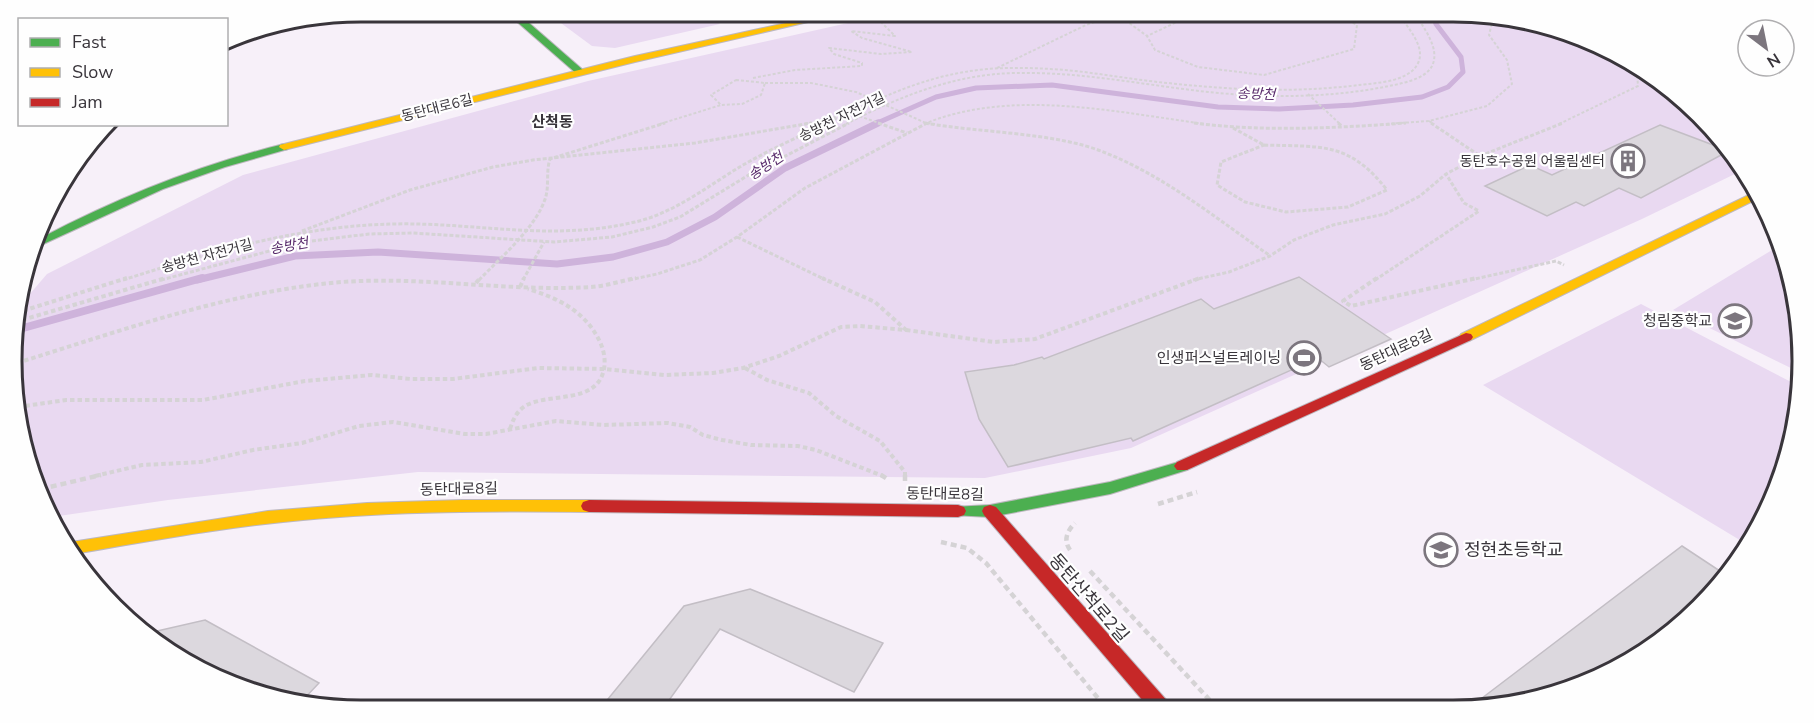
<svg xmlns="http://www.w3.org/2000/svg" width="1814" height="723" font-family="'Nunito Sans','Noto Sans KR',sans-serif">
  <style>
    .green { fill: #e9d9f1 }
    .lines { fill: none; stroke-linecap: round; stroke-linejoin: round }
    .stream-far2 { stroke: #ceb3db; stroke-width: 5 }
    .stream-far1 { stroke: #ceb3db; stroke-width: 7 }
    .stream { stroke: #ceb3db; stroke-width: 8 }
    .building { fill: #dcd8de; stroke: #c3bec5; stroke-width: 1.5 }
    .fast-casing { stroke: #bdb8bf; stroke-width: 2 }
    .slow-casing { stroke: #bdb8bf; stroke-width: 2 }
    .jam-casing { stroke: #bdb8bf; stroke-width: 2 }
    .path-far3 { stroke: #d5d3d5; stroke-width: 2; stroke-dasharray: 3 2; stroke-linecap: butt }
    .path-far2 { stroke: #d5d3d5; stroke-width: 3; stroke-dasharray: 4 2; stroke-linecap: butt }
    .path-far1 { stroke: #d5d3d5; stroke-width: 4; stroke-dasharray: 4.5 3; stroke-linecap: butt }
    .path { stroke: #d5d3d5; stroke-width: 4.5; stroke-dasharray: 6 4; stroke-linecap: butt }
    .fast { fill: #4caf50; fill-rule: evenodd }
    .slow { fill: #ffc107; fill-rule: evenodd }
    .jam { fill: #c62828; fill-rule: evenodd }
    .labels { text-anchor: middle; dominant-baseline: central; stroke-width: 4.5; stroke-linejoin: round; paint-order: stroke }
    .far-water-label { font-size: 14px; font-style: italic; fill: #57296a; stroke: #fefefe }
    .far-street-label { font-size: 14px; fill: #39353b; stroke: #fefefe }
    .far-poi-label { font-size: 14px; fill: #39353b; stroke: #fefefe; text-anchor: end }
    .far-quarter-label { font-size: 15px; font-weight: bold; fill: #39353b; stroke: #fefefe }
    .poi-label { font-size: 15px; fill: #39353b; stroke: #fefefe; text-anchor: end }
    .street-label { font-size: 15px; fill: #39353b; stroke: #fefefe }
    .near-poi-label { font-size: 18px; fill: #39353b; stroke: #fefefe; text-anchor: start }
    .near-street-label { font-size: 18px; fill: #39353b; stroke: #fefefe }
    .rim { fill: none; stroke: #39353b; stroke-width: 3 }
  </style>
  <rect width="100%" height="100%" fill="#f7f0f9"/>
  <g class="green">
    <polygon points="546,12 698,12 720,24 615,48 592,46"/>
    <polygon points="897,12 1452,12 1565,30 1683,99 1739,172 1642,219 1131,448 985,478 418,472 168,500 52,517 19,429 15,316 17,309 47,274 243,175 588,81"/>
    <polygon points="1777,247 1801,338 1797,371 1673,310"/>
    <polygon points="1641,304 1795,384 1784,474 1748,545 1483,385"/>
  </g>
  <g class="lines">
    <polyline class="stream-far2" points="875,124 936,97 976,88 1052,85 1218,107 1279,109 1353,105 1422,97 1448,87 1463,72 1461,57 1436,24 1432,12"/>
    <polyline class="stream-far1" points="197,280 295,256 378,252 557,264 613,257 667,242 715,217 785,168 878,123"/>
    <polyline class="stream" points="16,330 202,278"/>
  </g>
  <g class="building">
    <polygon points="1660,125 1721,148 1725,153 1641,198 1619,188 1584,206 1576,202 1547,216 1485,186 1530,165 1552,175"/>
    <polygon points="1299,277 1391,339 1329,367 1318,358 1133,441 1131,438 1008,467 979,419 965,372 1014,365 1042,357 1044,359 1201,299 1214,309"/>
    <polygon points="1682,546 1726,575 1683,624 1587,684 1498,708 1469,708"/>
    <polygon points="750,589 883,643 854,692 720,629 662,710 599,710 684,606"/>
    <polygon points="205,620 319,683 302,701 249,693 148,639 144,634"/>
  </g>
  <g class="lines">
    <defs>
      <g id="fast">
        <polygon points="502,12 512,12 521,16 583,70 583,74 577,74 515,20"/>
        <path d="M 284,144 L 288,145 L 288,149 L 225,167 L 163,189 L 39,246 L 41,238 C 119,197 199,165 284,144 Z"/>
        <polygon points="1182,461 1187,462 1190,466 1187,470 1110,494 990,517 952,515 950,511 952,507 990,505 1110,482"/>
      </g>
      <g id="slow">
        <polygon points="836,12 851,12 635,62 284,150 279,147 280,145 635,56"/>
        <polygon points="1755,192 1759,198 1471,340 1466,341 1459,337 1461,334"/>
        <path d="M 462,500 L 589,500 L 595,502 L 597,506 L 595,510 L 589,512 C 494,511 398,511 303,520 C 226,527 150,541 74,554 L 65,543 L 268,511 L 367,503 Z"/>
      </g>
      <g id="jam">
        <polygon points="1466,333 1471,334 1473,337 1471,340 1187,470 1177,470 1174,466 1177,462"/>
        <polygon points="589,500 958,505 964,507 966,511 964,515 958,517 589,512 583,510 581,506 583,502"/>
        <polygon points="990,505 996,507 1169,703 1171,709 1150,709 984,515 982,511 984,507"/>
      </g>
    </defs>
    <use href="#fast" class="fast-casing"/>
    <use href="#slow" class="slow-casing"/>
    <use href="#jam" class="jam-casing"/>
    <g class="path-far3">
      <polyline points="1130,12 1125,20 1147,36"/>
      <polyline points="1198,12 1147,36 1155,50 1198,67 1264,75 1354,49 1357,25 1333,12"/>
      <polyline points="997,68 1086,25 1123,12"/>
      <polyline points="753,78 795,70 862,66 862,63 834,54 829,48 881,54 912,52 862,38 851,31 895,36 878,19"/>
      <polygon points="736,80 765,83 761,95 742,104 721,105 711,95"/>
      <polyline points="765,83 811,83 856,92 926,123 935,124"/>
      <polyline points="1308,94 1340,124"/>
      <polyline points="850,113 882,124"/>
      <polyline points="1429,121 1434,124"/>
      <polyline points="660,124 721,105"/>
      <polyline points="804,124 840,116"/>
      <path d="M 825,124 C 881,98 924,75 987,69 C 1013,67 1039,68 1065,70 C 1099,73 1134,80 1168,83 C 1232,90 1295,93 1359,85 C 1376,83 1407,82 1417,65 C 1428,47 1406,27 1398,12"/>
      <path d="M 846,124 C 893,100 942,79 996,74 C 1020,72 1048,73 1073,75 C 1118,79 1163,87 1208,92 C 1266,98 1327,98 1384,87 C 1399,84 1425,80 1432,66 C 1441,48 1422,26 1414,12"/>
      <path d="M 924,124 C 1011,88 1115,112 1205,124"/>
      <polyline points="1386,124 1429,121 1487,106 1512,84 1507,60 1489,35 1493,19"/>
      <polyline points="1559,124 1638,86 1637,72"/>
    </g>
    <g class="path-far2">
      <polyline points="878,123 907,133"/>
      <path d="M 925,123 C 980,133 1056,132 1106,153 C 1166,177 1217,219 1269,255"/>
      <path d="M 1194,123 C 1264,132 1336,128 1406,123"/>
      <polyline points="1338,123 1342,126"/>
      <polyline points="1233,128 1264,145"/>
      <path d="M 1264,145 C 1320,147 1349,141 1387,190 L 1348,207 L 1286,212 L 1245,202 L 1217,185 L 1221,162 Z"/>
      <polyline points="1480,156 1563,123"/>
      <polyline points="302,231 410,190 493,167 533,160 695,143 811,123"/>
      <polyline points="737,237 826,280"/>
      <path d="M 123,280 C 210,252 300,226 392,224 C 476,222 550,242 635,222 C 675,213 709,185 743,165 C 771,149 800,136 828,123"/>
      <polyline points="161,280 303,242 369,234 413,233 554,242 612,237 653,227 680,217 747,176 849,123"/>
      <path d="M 479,280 C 500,258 538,226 546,196 C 549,184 546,171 550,159 L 665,123"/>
      <polyline points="523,280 544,242"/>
      <polyline points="629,280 657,274 700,260 737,237 805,188 927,123"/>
      <polyline points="1193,280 1229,272 1270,256 1294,240 1333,225 1385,214 1420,196 1446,174 1480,156 1431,123"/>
      <polyline points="1375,280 1479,211 1464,203 1446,174"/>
      <polyline points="1470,280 1556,261 1564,265"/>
    </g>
    <g class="path-far1">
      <polyline points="1377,278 1343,301 1351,306 1477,278"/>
      <polyline points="476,283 480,278"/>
      <polyline points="520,287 524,278"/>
      <polyline points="16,313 127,278"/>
      <polyline points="15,322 166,278"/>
      <polyline points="906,330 994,342 1035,339 1200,278"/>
      <path d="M 17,363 C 123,330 231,291 342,282 C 425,276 508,292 591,287 C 606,286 621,281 636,278"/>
      <polyline points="745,368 767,380 809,393 836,416 880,441 905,472 905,476"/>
      <polyline points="18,407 66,400 203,400 305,381 372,375 411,379 453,379 538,368 605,369 664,375 713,373 743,368 779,356 841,327 860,326 906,330 875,302 822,278"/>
      <path d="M 510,429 C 513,420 516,412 525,406 C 549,392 597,405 604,369 C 606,358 603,347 598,338 C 583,310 557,298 528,289"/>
      <polyline points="95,476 142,465 201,462 253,450 302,443 359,426 393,422 465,434 486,434 556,421 604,425 668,423 690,427 703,435 722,440 751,445 798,446 816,450 883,476"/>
    </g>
    <g class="path">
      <polyline points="881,475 889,480"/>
      <polyline points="905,475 905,482"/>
      <polyline points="41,489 101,475"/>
      <polyline points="1158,504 1197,492"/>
      <polyline points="941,542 967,548 986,563 1107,709"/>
      <path d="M 1070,550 C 1063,540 1067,531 1075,523"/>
      <polyline points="1090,571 1218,709"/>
    </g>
    <use href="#fast" class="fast"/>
    <use href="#slow" class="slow"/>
    <use href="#jam" class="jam"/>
  </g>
  <defs>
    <symbol id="building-ring" viewBox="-11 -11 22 22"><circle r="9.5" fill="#fefefe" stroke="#7c767e" stroke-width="1.5"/><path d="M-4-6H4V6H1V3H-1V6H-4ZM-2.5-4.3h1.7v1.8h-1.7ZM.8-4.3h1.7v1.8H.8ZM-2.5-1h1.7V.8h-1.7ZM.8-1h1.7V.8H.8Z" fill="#7c767e"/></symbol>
    <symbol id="school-ring" viewBox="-11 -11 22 22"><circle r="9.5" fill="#fefefe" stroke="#7c767e" stroke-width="1.5"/><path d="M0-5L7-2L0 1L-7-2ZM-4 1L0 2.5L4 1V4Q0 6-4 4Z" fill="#7c767e"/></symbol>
    <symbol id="stadium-ring" viewBox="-11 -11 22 22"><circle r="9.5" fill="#fefefe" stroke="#7c767e" stroke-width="1.5"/><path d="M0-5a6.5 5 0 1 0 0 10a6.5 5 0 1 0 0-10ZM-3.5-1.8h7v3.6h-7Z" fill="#7c767e"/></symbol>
  </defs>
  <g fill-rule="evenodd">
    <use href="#building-ring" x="1609" y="142" width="38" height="38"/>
    <use href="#school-ring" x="1716" y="302" width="38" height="38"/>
    <use href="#stadium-ring" x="1285" y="339" width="38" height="38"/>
    <use href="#school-ring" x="1422" y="531" width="38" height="38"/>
  </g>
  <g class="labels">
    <g class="far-water-label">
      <text transform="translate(1256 94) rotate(2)">송방천</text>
      <text transform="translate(766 166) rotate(-33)">송방천</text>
      <text transform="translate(289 246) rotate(-10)">송방천</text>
    </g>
    <g class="far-street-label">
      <text transform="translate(437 108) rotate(-14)">동탄대로6길</text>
      <text transform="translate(842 117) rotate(-26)">송방천 자전거길</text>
      <text transform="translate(207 256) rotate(-15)">송방천 자전거길</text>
    </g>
    <g class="far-poi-label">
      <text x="1605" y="161">동탄호수공원 어울림센터</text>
    </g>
    <g class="far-quarter-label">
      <text x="552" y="122">산척동</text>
    </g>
    <g class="poi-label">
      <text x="1712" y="321">청림중학교</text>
      <text x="1281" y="358">인생퍼스널트레이닝</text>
    </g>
    <g class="street-label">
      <text transform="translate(1396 350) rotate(-25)">동탄대로8길</text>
      <text transform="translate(459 489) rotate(-1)">동탄대로8길</text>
      <text transform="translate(945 494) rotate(1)">동탄대로8길</text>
    </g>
    <g class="near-poi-label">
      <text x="1464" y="550">정현초등학교</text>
    </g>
    <g class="near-street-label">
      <text transform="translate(1089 598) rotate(49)">동탄산척로2길</text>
    </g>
  </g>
  <path d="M0 0H1814V723H0ZM361 22H1453A339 339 0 0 1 1792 361V361A339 339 0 0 1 1453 700H361A339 339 0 0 1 22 361V361A339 339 0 0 1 361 22Z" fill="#fefefe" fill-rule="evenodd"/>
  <path class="rim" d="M361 22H1453A339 339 0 0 1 1792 361V361A339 339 0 0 1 1453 700H361A339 339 0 0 1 22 361V361A339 339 0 0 1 361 22Z"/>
  <rect x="18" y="18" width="210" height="108" fill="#fefefe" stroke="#afaeb0" stroke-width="1.5"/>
  <rect x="30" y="38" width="30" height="9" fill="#4caf50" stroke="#afaeb0" stroke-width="1.5"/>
  <text x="72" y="48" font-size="18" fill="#39353b">Fast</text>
  <rect x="30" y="68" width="30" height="9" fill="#ffc107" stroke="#afaeb0" stroke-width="1.5"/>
  <text x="72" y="78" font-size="18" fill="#39353b">Slow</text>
  <rect x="30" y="98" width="30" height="9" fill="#c62828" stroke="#afaeb0" stroke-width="1.5"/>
  <text x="72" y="108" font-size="18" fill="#39353b">Jam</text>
  <g transform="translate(1766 48) rotate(148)"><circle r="28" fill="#fefefe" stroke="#afaeb0" stroke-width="1.5"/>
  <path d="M0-4.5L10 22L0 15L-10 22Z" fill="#7c767e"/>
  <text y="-9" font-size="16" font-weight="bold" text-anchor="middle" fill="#39353b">N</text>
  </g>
</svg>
